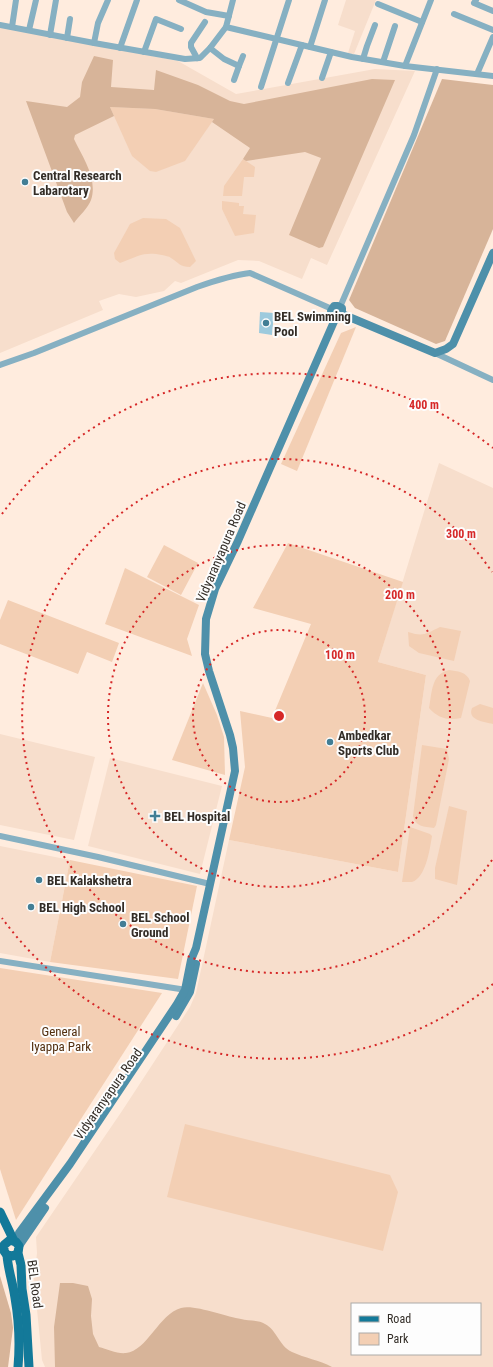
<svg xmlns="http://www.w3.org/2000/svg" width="493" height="1367" font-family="'Roboto Condensed',sans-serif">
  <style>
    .built { fill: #f7decc; fill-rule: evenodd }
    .green { fill: #f3cfb4 }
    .forest { fill: #d7b499 }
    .water { fill: #9dcadd }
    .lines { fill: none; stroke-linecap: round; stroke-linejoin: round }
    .street { stroke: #86b0c2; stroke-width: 6 }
    .secondary { stroke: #4e90aa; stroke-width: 8 }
    .primary { stroke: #137999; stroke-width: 9 }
    .ring { fill: none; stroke: #d62828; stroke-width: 2; stroke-dasharray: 2 4 }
    .poi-dot { fill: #427e95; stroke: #fdfdfd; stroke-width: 1.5 }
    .labels { text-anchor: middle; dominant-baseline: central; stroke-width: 4; stroke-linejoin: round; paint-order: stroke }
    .poi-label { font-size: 13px; font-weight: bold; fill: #332d27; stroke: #fdfdfd; text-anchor: start }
    .street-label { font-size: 13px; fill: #332d27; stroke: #fdfdfd }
    .park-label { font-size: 13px; fill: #522f0f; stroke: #fdfdfd }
    .centre { fill: #d62828; stroke: #fdfdfd; stroke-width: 2 }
    .ring-label { font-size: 12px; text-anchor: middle; font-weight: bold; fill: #d62828; stroke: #fdfdfd; stroke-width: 4; stroke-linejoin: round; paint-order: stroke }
  </style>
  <rect width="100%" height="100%" fill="#ffecde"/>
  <g class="built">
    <polygon points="346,0 376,0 354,54 348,53 355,31 338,25"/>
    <polygon points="0,27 178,61 236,94 375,69 415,71 327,265 311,258 302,279 259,261 238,260 181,283 175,281 164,291 136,297 119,294 99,301 103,310 0,353"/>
    <path d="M 439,463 L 493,488 L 493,1367 L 45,1367 L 42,1360 L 34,1279 L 37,1253 L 36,1237 L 122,1111 L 190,1007 L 196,993 L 229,840 L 398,872 L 426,675 L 378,662 ZM 352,1304 L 480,1304 L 480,1354 L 352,1354 Z"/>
    <polygon points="0,734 95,757 74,840 0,825"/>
    <polygon points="110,758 222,786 200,874 88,846"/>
    <polygon points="0,846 70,860 50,962 0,953"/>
  </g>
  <g class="green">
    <polygon points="110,107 155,109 214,119 185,161 156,172 150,171 132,156"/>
    <polygon points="243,159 255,167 254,177 244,177 242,196 223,196 224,186"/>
    <polygon points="222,201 239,203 239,206 244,206 243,214 256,215 254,233 235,236 222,209"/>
    <path d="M 143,218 L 166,219 L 180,228 L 196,261 L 190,267 C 180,267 179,263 171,258 C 169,256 165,256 162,255 C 143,251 137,257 120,263 L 115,259 L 114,253 L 130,224 Z"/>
    <polygon points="356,327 297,471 281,464 341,333"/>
    <polygon points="288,543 403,582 378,662 426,675 398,872 229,840 245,767 240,711 272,718 311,624 253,608"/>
    <polygon points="164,545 198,563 181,595 147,577"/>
    <polygon points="125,568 199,605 187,639 192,656 105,624"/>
    <polygon points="8,600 119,643 112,662 87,652 78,674 0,644 0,620"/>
    <path d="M 440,627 L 461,631 L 454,661 L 419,653 L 409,646 L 408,632 C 424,637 425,634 440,627 Z"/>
    <path d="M 449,670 C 457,671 467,672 470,681 L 461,718 C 448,721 438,718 429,708 C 432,693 431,674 449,670 Z"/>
    <polygon points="203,683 217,715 224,737 225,775 172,760"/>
    <path d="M 480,704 L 493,708 L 493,724 C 484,722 467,720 472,708 Z"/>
    <path d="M 422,745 L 447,749 L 449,759 L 436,825 L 434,828 C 424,827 415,826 413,816 Z"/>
    <polygon points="449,806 467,811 457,885 435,879 435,868"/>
    <path d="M 410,827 L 430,834 L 432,836 C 430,848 426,878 412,882 C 409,882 405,882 402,882 Z"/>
    <polygon points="70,860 197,886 178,979 50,962"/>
    <polygon points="0,968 162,993 16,1220 0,1169"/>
    <polygon points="185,1124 390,1175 398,1192 383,1251 167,1197"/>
  </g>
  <g class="forest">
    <path d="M 94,56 L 113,60 L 111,87 L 154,90 L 156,70 L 198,85 L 230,101 L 244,104 L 372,79 L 395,80 L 323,247 L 319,248 L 289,235 L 321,158 L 305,152 L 246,161 L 243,159 L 250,148 L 212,122 L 214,119 L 155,109 L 110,107 L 114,116 L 75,135 L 74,139 C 83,158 98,179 91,200 C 88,208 79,216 74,223 L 67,212 L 26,101 L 67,107 L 80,97 L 82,82 Z"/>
    <polygon points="442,79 493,85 493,229 445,341 436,344 355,308 349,300"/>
    <polygon points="0,1276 11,1313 13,1328 8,1367 0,1367"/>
    <path d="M 60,1283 L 73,1283 L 88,1286 L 92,1299 L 91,1316 L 93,1334 L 99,1347 C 107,1349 117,1354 126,1353 C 147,1351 159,1314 181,1308 C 194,1304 227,1317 241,1319 C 248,1321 259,1320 265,1324 C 277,1330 279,1346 292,1352 C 305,1358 319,1360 332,1367 L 55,1367 L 54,1327 Z"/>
  </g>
  <polygon class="water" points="260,312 274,313 272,335 259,333"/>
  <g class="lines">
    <g class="street">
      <polyline points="179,0 206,12 229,16"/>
      <polyline points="476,0 474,3 493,11"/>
      <polyline points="378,4 422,22"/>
      <polyline points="454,14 493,30"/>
      <polyline points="0,25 94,43 185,59 200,58 210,48 226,27 352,57 405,66 493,76"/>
      <polyline points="12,27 16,0"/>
      <polyline points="226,27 233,0"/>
      <polyline points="29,30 36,0"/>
      <polyline points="50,35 56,0"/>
      <polyline points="67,38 70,19"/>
      <polyline points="94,43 98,23 108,0"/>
      <polyline points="310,47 325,0"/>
      <polyline points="120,48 137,0"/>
      <polyline points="210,48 224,59 239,66 243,56"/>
      <polyline points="144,52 156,19 181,29"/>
      <polyline points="197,58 191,47 191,43 205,22"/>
      <polyline points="363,59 367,46 375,25"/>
      <polyline points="383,62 395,26"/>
      <polyline points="405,66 431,0"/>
      <polyline points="477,74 493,37"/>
      <polyline points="322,78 331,52"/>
      <polyline points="234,80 239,66"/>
      <polyline points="288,83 302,45"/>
      <polyline points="261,87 289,0"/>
      <polyline points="340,307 414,135 437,69"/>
      <polyline points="435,353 493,380"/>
      <path d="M 0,365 L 34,353 L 197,287 C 214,281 232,275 250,273 L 332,309"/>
      <polyline points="0,836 98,857 210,884"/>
      <polyline points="0,961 180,989 188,991"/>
    </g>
    <g class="secondary">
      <polyline points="342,314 435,353 446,349 453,344 493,253"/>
      <polyline points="336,317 332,315 331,311 334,306 338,306 342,308 342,314"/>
      <polyline points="176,1016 190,992 196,964"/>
      <polyline points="16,1242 19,1233 70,1164 177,1004 185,990 191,960 196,948 235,771 233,748 230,735 209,671 205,654 206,619 215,589 238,541 336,317"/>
      <polyline points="19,1246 45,1208"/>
    </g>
    <g class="primary">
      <polyline points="0,1212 14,1241"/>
      <polyline points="18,1253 13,1256 7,1255 4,1251 4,1245 10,1240 16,1242 19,1246 18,1253 21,1265 22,1289 26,1315 29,1367"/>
      <path d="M 7,1255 C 8,1270 13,1283 15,1298 C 19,1321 20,1344 18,1367"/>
    </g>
  </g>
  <g class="ring">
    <circle cx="279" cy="716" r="86"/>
    <circle cx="279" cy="716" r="171"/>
    <path d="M492 860A257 257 0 1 1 492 572"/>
    <path d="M493 984A343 343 0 0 1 2 918M2 514A343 343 0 0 1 493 448"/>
  </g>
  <g class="poi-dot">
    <circle cx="25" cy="182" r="4"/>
    <circle cx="266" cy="323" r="4"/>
    <circle cx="330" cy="742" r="4"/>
    <path d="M153 810h4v4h4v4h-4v4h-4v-4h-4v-4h4z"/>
    <circle cx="39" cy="880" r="4"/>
    <circle cx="31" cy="907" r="4"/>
    <circle cx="123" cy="924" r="4"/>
  </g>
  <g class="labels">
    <g class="poi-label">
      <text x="33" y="175">Central Research<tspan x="33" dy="15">Labarotary</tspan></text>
      <text x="274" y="316">BEL Swimming<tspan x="274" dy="15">Pool</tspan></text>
      <text x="338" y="735">Ambedkar<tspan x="338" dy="15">Sports Club</tspan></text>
      <text x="164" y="816">BEL Hospital</text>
      <text x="47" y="880">BEL Kalakshetra</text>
      <text x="39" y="907">BEL High School</text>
      <text x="131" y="917">BEL School<tspan x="131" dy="15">Ground</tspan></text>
    </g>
    <g class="street-label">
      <text transform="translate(221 552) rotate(-67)">Vidyaranyapura Road</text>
      <text transform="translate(108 1094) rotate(-55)">Vidyaranyapura Road</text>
      <text transform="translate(35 1284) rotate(82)">BEL Road</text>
    </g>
    <g class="park-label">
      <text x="61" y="1031">General<tspan x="61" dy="15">Iyappa Park</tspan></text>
    </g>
  </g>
  <circle cx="279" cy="716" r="6" class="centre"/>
  <g class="ring-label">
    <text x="424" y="409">400 m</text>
    <text x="461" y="538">300 m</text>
    <text x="400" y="599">200 m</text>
    <text x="340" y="659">100 m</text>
  </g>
  <rect x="351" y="1303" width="130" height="52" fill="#fdfdfd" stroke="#acaaa7"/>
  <rect x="359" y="1316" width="20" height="6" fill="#137999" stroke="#acaaa7"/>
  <text x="387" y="1323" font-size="12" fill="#332d27">Road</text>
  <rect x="359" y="1333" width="20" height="12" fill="#f3cfb4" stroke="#acaaa7"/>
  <text x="387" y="1343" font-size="12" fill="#332d27">Park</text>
</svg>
